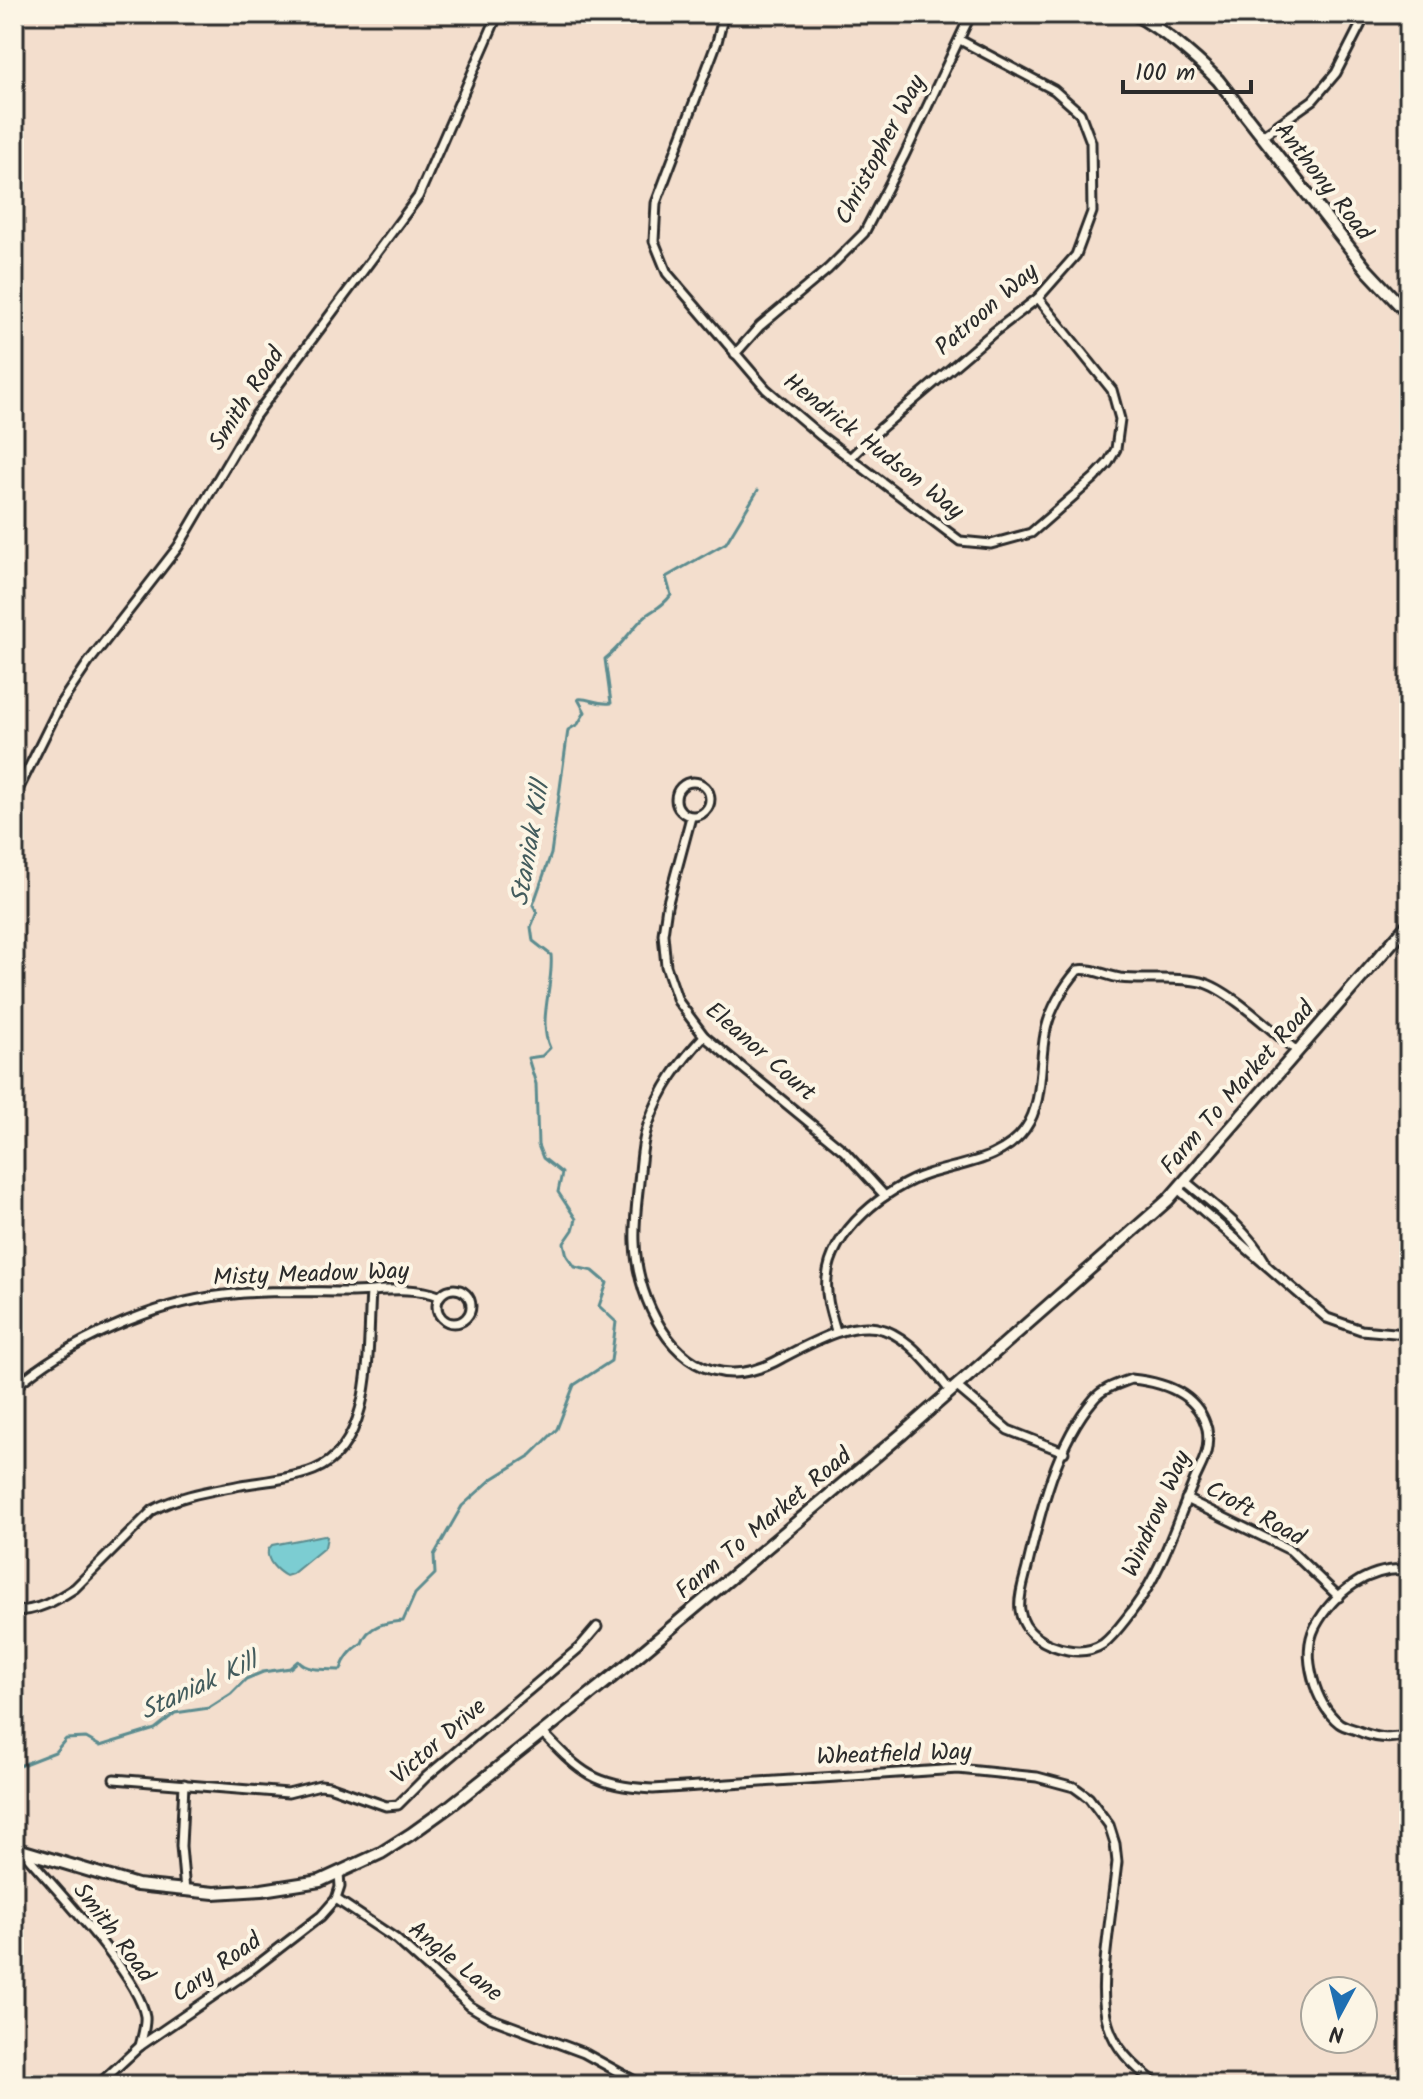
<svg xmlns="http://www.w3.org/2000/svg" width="1423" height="2099" font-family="Kalam,sans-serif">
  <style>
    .water { fill: #7bcdd2; stroke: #5b8c8f; stroke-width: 2 }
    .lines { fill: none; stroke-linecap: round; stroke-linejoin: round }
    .stream { stroke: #5b8c8f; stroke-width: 3 }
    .street-casing { stroke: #2b2b2b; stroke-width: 13 }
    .secondary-casing { stroke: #2b2b2b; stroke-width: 16 }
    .street { stroke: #fcf5e5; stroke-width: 7 }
    .secondary { stroke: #fcf5e5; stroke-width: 10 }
    .labels { text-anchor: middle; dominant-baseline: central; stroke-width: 8; stroke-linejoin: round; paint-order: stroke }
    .street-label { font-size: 24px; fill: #2b2b2b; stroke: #fcf5e5 }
    .water-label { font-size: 26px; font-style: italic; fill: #435c5d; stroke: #fcf5e5 }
  </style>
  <rect width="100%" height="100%" fill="#f3decd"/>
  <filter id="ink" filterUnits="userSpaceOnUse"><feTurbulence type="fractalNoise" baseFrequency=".0125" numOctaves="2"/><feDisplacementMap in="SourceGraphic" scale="16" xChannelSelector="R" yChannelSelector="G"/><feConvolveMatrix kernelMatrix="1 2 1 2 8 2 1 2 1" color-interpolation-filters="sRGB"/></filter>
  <g filter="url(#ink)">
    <path class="water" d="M 324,1535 L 327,1537 L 325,1547 L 292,1574 L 286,1576 C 277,1571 266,1561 268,1550 L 272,1545 Z"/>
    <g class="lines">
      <path class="stream" d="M 14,1768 L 55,1752 L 66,1739 L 86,1738 L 100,1746 L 155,1729 L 175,1713 L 209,1708 L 231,1694 L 246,1679 L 263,1672 L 290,1668 L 298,1661 C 308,1672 326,1669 341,1670 C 344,1658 351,1650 362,1643 C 368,1625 387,1622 403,1621 L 415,1594 L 435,1574 L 434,1555 L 462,1506 L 492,1479 L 531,1455 L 557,1429 L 574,1385 L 611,1361 L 616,1322 L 599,1306 L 607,1283 L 593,1271 L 575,1267 L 567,1256 L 564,1243 L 573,1230 L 576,1219 L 558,1192 L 562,1173 L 543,1158 L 538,1145 L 536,1084 L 528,1058 L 542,1056 L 550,1048 C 537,1020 554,985 551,955 L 533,941 L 531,927 L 537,912 L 533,905 L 551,854 L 568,730 L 578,724 L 585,712 L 578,699 C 588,697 596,705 611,703 L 605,659 C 620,647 628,634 641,620 C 651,609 659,611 671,595 L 666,577 L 726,543 L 758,490"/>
      <defs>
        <g id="street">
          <polyline points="724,14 717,42 656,203 654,241 667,273 766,389 821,436 960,541 991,544 1031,533 1094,478 1108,463 1116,449 1120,419 1112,390 1038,298"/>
          <polyline points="1262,136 1313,100 1336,73 1366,14"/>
          <polyline points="735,354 760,326 828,269 864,233 904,156 971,14"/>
          <polyline points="850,458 881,428 994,332 1038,298 1076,255 1092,212 1091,142 1080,113 1054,90 960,40"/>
          <circle cx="693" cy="799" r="17"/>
          <polyline points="14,798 61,703 88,663 178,547 255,416 418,197 498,14"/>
          <polyline points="691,817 667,906 663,934 666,966 678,1001 704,1036 844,1151 885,1196"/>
          <path d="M 704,1036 C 680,1062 661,1088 649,1122 C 642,1141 641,1162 639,1182 C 637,1201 634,1222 635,1242 C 636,1289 663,1356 712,1370 C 736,1377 761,1370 782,1358 C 867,1313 890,1311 950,1391"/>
          <path d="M 1185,1181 C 1212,1204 1246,1228 1264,1260"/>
          <polyline points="1178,1189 1327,1318 1361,1330 1406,1334"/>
          <circle cx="454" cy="1306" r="17"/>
          <polyline points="1409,1295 1406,1334 1409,1366"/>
          <path d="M 836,1331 C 831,1314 825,1296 827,1278 C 831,1231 887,1187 928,1174 C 963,1163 1003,1160 1025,1129 C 1044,1103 1039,1064 1045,1034 C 1049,1011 1063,987 1078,970 C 1090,967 1107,976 1120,978 C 1147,981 1175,976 1201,982 C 1229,989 1274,1033 1297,1051"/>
          <path d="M 1131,1379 C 1163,1382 1198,1393 1207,1429 C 1208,1435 1208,1446 1206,1453 C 1203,1464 1196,1475 1192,1486 C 1177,1522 1165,1559 1145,1592 C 1137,1605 1115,1635 1103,1644 C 1092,1651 1079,1652 1068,1650 C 1046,1646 1023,1634 1020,1610 C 1018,1598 1024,1580 1027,1568 C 1040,1513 1056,1443 1094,1399 C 1103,1388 1118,1384 1131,1379 Z"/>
          <polyline points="956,1386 1008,1430 1064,1452"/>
          <path d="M 14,1388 C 68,1341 154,1303 225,1295 C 265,1290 307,1292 348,1292 C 377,1292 411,1285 439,1296"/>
          <polyline points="1186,1499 1290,1550 1339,1597"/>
          <path d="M 1409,1570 C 1369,1566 1334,1592 1315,1627 C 1301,1655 1315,1704 1339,1723 C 1343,1726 1350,1728 1356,1730 C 1374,1738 1389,1740 1409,1735"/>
          <path d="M 14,1611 C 38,1611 55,1601 75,1588 L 153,1510 C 180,1495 211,1491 241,1485 C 265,1481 291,1479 314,1470 C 375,1445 367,1347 371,1292"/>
          <path d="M 542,1732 C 581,1773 594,1786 653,1789 L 958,1769 L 1037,1777 L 1074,1787 L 1089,1798 L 1109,1825 L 1115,1844 L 1117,1862 C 1114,1889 1110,1916 1107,1943 C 1099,2010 1100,2044 1159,2085"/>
          <polyline points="114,1779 288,1793 320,1785 329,1786 386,1806 398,1805 426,1777 579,1648 597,1627"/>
          <polyline points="184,1784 181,1846 185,1891"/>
          <path d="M 24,1852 C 53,1887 138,1974 145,2016 C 146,2026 142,2037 140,2046"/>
          <polyline points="336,1899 396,1939 470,2006 490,2018 584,2053 642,2085"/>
          <polyline points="98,2085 140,2046 251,1970 321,1916 336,1899 340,1887 339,1873"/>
        </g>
        <g id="secondary">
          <path d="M 1134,14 C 1166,32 1192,54 1218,80 L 1367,270 L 1409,315"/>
          <polyline points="14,1848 137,1885 214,1893 262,1890 320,1881 381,1853 411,1834 450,1806 622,1669 902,1434 1168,1200 1409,923"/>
        </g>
      </defs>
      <use href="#street" class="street-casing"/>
      <use href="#secondary" class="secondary-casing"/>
      <use href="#street" class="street"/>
      <use href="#secondary" class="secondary"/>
    </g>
  </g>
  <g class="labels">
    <g class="street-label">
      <text transform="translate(881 150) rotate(-62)">Christopher Way</text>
      <text transform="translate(1323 182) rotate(52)">Anthony Road</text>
      <text transform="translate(987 310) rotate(-41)">Patroon Way</text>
      <text transform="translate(247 399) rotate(-57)">Smith Road</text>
      <text transform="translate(873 447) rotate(38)">Hendrick Hudson Way</text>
      <text transform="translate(760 1052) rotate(41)">Eleanor Court</text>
      <text transform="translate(1238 1088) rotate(-49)">Farm To Market Road</text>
      <text transform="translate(311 1275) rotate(-2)">Misty Meadow Way</text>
      <text transform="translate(1157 1514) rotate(-66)">Windrow Way</text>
      <text transform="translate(1255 1514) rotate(29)">Croft Road</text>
      <text transform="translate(764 1524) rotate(-40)">Farm To Market Road</text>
      <text transform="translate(439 1742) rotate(-41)">Victor Drive</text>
      <text transform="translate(894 1755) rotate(-2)">Wheatfield Way</text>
      <text transform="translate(113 1933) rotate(53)">Smith Road</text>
      <text transform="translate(455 1962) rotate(39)">Angle Lane</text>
      <text transform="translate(217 1968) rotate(-35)">Cary Road</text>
    </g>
    <g class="water-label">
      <text transform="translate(531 844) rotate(-80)">Staniak Kill</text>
      <text transform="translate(199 1687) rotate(-25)">Staniak Kill</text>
    </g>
  </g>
  <rect width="1423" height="2099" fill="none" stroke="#fcf5e5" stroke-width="48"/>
  <rect x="24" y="24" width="1375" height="2051" fill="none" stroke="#2b2b2b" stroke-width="3" filter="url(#ink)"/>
  <g transform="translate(1339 2015) rotate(187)"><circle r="38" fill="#fcf5e5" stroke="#a8a49b" stroke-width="2"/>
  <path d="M0-6L14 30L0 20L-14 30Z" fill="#1f6fb2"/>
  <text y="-12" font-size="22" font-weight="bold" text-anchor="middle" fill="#2b2b2b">N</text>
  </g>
  <path d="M1123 80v12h128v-12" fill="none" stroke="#2b2b2b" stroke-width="4"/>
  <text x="1135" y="80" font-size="24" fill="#2b2b2b" stroke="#fcf5e5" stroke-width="6" paint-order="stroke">100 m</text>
</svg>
